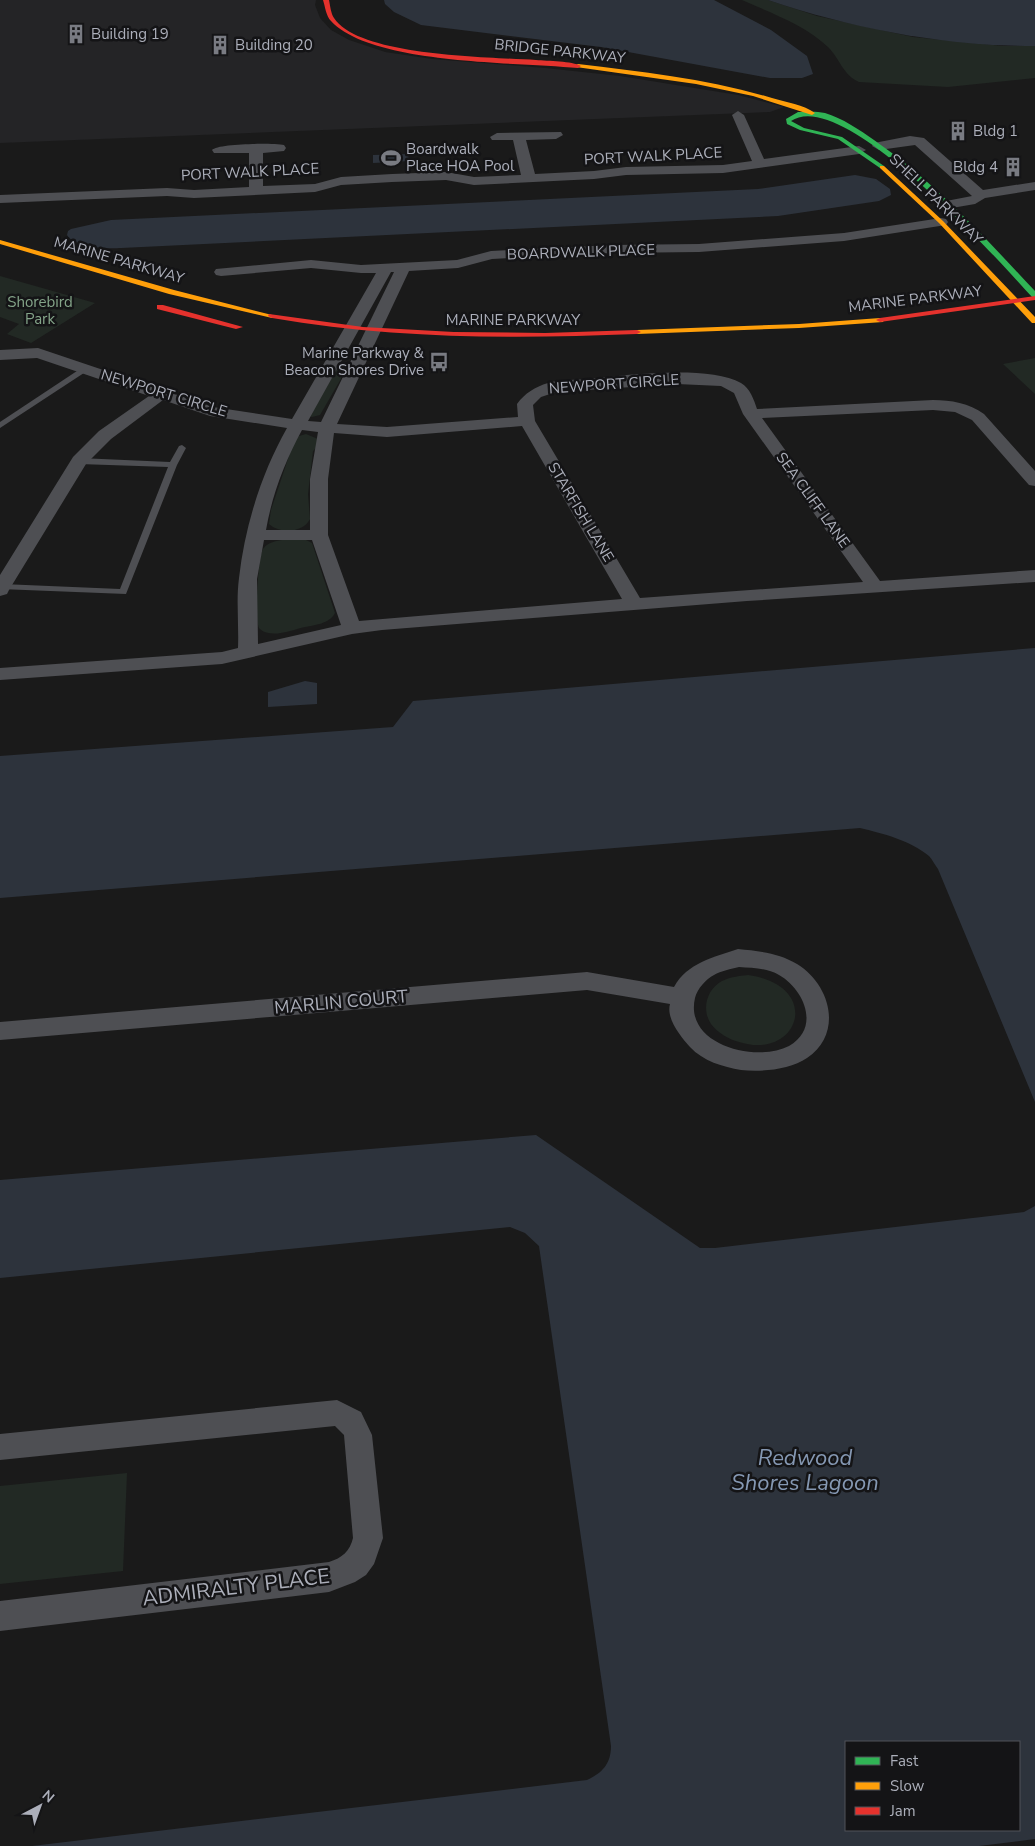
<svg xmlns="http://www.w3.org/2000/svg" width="1035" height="1846" font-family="'Nunito Sans',sans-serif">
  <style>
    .built { fill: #242426 }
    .green { fill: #222924 }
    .water { fill: #2d333c; fill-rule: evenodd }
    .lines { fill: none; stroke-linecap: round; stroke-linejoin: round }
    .lane { fill: #4e4f53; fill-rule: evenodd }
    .street { fill: #4e4f53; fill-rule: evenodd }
    .fast { fill: #30b455; fill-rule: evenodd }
    .slow { fill: #ff9f0a; fill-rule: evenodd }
    .jam { fill: #e5322d; fill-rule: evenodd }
    .labels { text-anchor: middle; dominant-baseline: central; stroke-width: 5; stroke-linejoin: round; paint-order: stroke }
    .far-poi-label { font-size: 15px; fill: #acafba; stroke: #141416; text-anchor: start }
    .far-street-label { font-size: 15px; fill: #acafba; stroke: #141416 }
    .far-park-label { font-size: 15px; fill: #84a489; stroke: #141416 }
    .street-label { font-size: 18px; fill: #acafba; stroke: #141416 }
    .near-street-label { font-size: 21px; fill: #acafba; stroke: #141416 }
    .near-water-label { font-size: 22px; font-style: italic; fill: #8598b3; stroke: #141416 }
  </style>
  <rect width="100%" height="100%" fill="#1a1a1a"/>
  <polygon class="built" points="0,0 316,0 315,5 320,18 331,30 349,40 385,52 432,59 545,68 620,76 738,95 784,107 770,112 0,143"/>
  <g class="green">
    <path d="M 742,0 L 768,0 L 817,16 L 913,37 L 1003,46 L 1035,46 L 1035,78 L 948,87 L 859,82 C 843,75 840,59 828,47 C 805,25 771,13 742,0 Z"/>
    <polygon points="0,276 95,303 31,343 7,334 19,324 0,317"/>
    <polygon points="1035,358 1035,394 1003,364"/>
    <polygon points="338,367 344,367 346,370 320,415 312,417 310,416"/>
    <path d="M 306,434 L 318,439 L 320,444 L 313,451 L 308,494 L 310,519 C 303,533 280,534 269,524 L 271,510 L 294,441 L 299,436 Z"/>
    <path d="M 292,539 L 306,540 L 312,543 L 335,613 C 329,624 315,625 305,627 C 292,630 271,639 260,629 C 254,623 258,557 263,549 C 269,540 283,540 292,539 Z"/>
    <path d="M 748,975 C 824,986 799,1061 739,1042 C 728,1039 718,1033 711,1024 C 701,1009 707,989 722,981 C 730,977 739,976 748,975 Z"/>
    <polygon points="127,1473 123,1571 0,1584 0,1486"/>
  </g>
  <g class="water">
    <polygon points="384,0 714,0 771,30 807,56 813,74 802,78 770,78 601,47 421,25 394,12 385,4"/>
    <path d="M 768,0 L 1035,0 L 1035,46 C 944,46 854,29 768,0 Z"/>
    <polygon points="408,154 409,161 373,163 373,155"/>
    <path d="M 855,175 L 876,179 L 890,189 L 891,195 L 879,201 L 778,216 L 121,248 C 108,249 75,248 67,235 L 68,231 L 71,229 L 111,220 L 758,189 Z"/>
    <path d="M 1035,648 L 1035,1102 L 938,869 C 935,865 932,859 929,856 C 911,841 882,833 860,828 L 0,898 L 0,756 L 393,727 L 413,701 Z"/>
    <polygon points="305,681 317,683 317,704 268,707 268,692"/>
    <path d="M 536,1135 L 700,1248 L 715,1248 L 1024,1212 L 1035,1206 L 1035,1839 L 979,1846 L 32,1846 L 587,1780 C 602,1773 611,1764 611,1746 L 539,1246 L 525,1233 L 510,1227 L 0,1278 L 0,1180 ZM 846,1742 L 1019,1742 L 1019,1830 L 846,1830 Z"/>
  </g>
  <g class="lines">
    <g class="lane">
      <polygon points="83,367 90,369 0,428 0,422"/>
      <polygon points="182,445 186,448 177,465 126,594 0,589 0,585 2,584 120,589 168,467 79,464 75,461 79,458 170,462 179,446"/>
    </g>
    <g class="street">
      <path d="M 738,111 L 744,115 L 764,159 L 859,146 L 866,150 L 859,154 L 723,173 L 626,175 L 594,179 L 474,185 L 446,180 L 392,182 L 341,185 L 315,192 L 194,198 L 167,196 L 0,203 L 0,195 L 167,188 L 194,190 L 249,187 L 249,153 L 214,153 L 212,150 C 218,143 273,143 284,145 L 286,148 L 284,151 L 263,153 L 263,186 L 315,184 L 341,177 L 392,174 L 446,172 L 474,177 L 521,175 L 513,140 L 492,140 L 490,137 L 497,133 L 561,132 L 563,135 L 556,139 L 526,140 L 535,174 L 594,171 L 626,167 L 723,165 L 752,161 L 732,115 Z"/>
      <polygon points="910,136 924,138 983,190 1035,182 1035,190 985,198 975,204 946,209 941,208 939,205 941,202 972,196 915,145 879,150 872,146 874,143"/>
      <path d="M 941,218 L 946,219 L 948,222 L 946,225 L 844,241 L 699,252 L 612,253 L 492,259 L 458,268 L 409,271 L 337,424 L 387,427 L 518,417 L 517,404 C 525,393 535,387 548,383 C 561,379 576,380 590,379 C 627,375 709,365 741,383 C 750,388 754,400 757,409 L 933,400 C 951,400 969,403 984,414 L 1035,471 L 1035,486 L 1029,485 L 972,420 L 955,412 L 933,410 L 762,418 L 880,581 L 1035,570 L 1035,582 L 747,601 L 382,630 L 352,634 L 222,664 L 0,680 L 0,668 L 222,652 L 238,648 C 239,625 236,601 239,578 C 245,526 261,474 287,428 L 210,416 L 163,400 L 111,439 L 86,464 L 9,590 L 7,594 L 0,596 L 0,575 L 73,457 L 99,431 L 149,396 L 37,358 L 0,360 L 0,350 L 38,348 L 213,407 L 292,419 L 376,273 L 361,273 L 311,268 L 221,276 L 216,275 L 214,272 L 216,269 L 311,260 L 361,265 L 457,260 L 491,251 L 612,245 L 699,244 L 844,233 ZM 391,272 L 394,272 L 321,422 L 308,421 ZM 677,384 L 721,386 L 734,393 L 743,414 L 863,582 L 640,598 L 535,421 L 533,405 L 541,397 L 556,392 ZM 522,426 L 622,599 L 359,621 L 328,535 L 328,479 L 334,433 L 387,437 ZM 302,430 L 318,432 L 310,479 L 310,530 L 266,530 C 272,495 285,461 302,430 ZM 264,540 L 312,540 L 341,625 L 258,644 L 257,579 Z"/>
      <path d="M 738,949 C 758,951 779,953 797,964 C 830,984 844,1033 807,1058 C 790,1070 761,1072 741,1070 C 723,1067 703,1061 690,1047 C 681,1037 666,1019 670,1004 L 587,990 L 0,1040 L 0,1022 L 587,972 L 674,987 C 687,963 714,957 738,949 ZM 739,967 C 753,968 767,968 779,975 C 804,989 821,1028 789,1046 C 756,1063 684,1045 695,998 C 697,989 706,979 714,975 C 721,971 731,969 739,967 Z"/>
      <path d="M 337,1400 L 361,1412 L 372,1435 L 383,1538 L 374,1564 L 366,1575 L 355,1582 L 329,1592 L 0,1631 L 0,1601 L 329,1562 C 342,1558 350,1551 353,1538 L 344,1435 L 335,1426 L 0,1460 L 0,1434 Z"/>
    </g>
    <path class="fast" d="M 798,112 C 806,112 816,111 825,113 C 842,118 860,130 874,140 C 935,182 985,238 1035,291 L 1035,297 L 1032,297 C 998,260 843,85 791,121 L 804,128 L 842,137 L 884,166 L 884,168 L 880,168 L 838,139 L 800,130 L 787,124 L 786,119 Z"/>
    <g class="slow">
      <path d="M 578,64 C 643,72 709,79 772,98 C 786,102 804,105 815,113 L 812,115 L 753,96 L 696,84 L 576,67 L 576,65 Z"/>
      <polygon points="880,166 884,166 943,221 1035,317 1035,323 1032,323 939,223 880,168"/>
      <polygon points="0,240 174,290 276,316 272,318 169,294 0,244"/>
      <polygon points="880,318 884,320 883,322 799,328 637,334 633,332 637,330 799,324"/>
    </g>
    <g class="jam">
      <path d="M 323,0 L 329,0 C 330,5 331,14 334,18 C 359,57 493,57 536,60 C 548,61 572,61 581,66 L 578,68 C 517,62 372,65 331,21 C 326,16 325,6 323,0 Z"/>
      <polygon points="1035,296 1035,300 880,322 876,320 880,318"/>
      <polygon points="157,305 163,305 243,327 236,329 157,309"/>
      <path d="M 269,314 L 363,327 L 454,332 L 545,333 L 637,330 L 641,332 L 637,334 C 513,339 394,339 272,318 L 268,316 Z"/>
    </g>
  </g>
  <defs>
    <symbol id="building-bare" viewBox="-9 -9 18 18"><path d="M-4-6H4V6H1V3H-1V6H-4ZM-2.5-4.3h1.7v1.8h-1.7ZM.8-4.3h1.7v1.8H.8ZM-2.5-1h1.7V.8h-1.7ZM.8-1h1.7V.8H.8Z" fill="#797b82" stroke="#141416" stroke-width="2.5" paint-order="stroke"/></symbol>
    <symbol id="stadium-bare" viewBox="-9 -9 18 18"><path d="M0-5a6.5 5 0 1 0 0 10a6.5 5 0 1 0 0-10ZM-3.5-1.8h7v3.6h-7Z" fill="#797b82" stroke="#141416" stroke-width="2.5" paint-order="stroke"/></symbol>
    <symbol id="bus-bare" viewBox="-9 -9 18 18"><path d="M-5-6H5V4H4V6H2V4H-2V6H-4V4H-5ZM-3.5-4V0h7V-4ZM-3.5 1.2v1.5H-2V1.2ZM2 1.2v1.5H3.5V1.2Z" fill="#797b82" stroke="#141416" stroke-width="2.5" paint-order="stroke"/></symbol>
  </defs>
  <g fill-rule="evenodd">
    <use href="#building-bare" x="62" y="20" width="28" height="28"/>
    <use href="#building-bare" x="206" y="31" width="28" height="28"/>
    <use href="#building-bare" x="944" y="117" width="28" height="28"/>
    <use href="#stadium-bare" x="377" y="144" width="28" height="28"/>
    <use href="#building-bare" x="999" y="153" width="28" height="28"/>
    <use href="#bus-bare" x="425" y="348" width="28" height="28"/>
  </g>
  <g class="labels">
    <g class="far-poi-label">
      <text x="91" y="34">Building 19</text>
      <text x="235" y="45">Building 20</text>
      <text x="973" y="131">Bldg 1</text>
      <text x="406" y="149">Boardwalk<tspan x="406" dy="17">Place HOA Pool</tspan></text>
      <text x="998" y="167" text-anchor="end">Bldg 4</text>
      <text x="424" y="353" text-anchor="end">Marine Parkway &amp;<tspan x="424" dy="17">Beacon Shores Drive</tspan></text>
    </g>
    <g class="far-street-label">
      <text transform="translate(560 51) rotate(6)">BRIDGE PARKWAY</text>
      <text transform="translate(653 156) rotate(-3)">PORT WALK PLACE</text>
      <text transform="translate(250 172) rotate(-3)">PORT WALK PLACE</text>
      <text transform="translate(936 199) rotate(44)">SHELL PARKWAY</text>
      <text transform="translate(581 252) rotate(-2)">BOARDWALK PLACE</text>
      <text transform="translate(119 260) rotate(16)">MARINE PARKWAY</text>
      <text transform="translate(915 299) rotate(-7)">MARINE PARKWAY</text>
      <text x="513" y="320">MARINE PARKWAY</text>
      <text transform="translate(614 384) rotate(-4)">NEWPORT CIRCLE</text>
      <text transform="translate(164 393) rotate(17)">NEWPORT CIRCLE</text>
      <text transform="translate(813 500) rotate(54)">SEA CLIFF LANE</text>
      <text transform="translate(581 512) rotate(59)">STARFISH LANE</text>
    </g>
    <g class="far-park-label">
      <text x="40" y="302">Shorebird<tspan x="40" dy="17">Park</tspan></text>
    </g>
    <g class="street-label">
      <text transform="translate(341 1002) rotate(-5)">MARLIN COURT</text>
    </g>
    <g class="near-street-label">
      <text transform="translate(236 1587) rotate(-7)">ADMIRALTY PLACE</text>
    </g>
    <g class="near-water-label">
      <text x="805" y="1458">Redwood<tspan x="805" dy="25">Shores Lagoon</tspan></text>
    </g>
  </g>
  <rect x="845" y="1741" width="175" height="90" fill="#141416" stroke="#515258"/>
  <rect x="855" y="1757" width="25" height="8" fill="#30b455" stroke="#515258"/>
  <text x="890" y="1766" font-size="15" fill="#acafba">Fast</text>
  <rect x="855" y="1782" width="25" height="8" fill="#ff9f0a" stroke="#515258"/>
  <text x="890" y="1791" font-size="15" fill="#acafba">Slow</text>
  <rect x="855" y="1807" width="25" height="8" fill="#e5322d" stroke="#515258"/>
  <text x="890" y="1816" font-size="15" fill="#acafba">Jam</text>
  <g transform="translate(40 1806) rotate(41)" stroke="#141416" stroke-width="4" paint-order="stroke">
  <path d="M0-4L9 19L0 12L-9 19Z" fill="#acafba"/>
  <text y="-8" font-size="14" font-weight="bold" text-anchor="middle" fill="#acafba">N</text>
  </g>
</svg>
